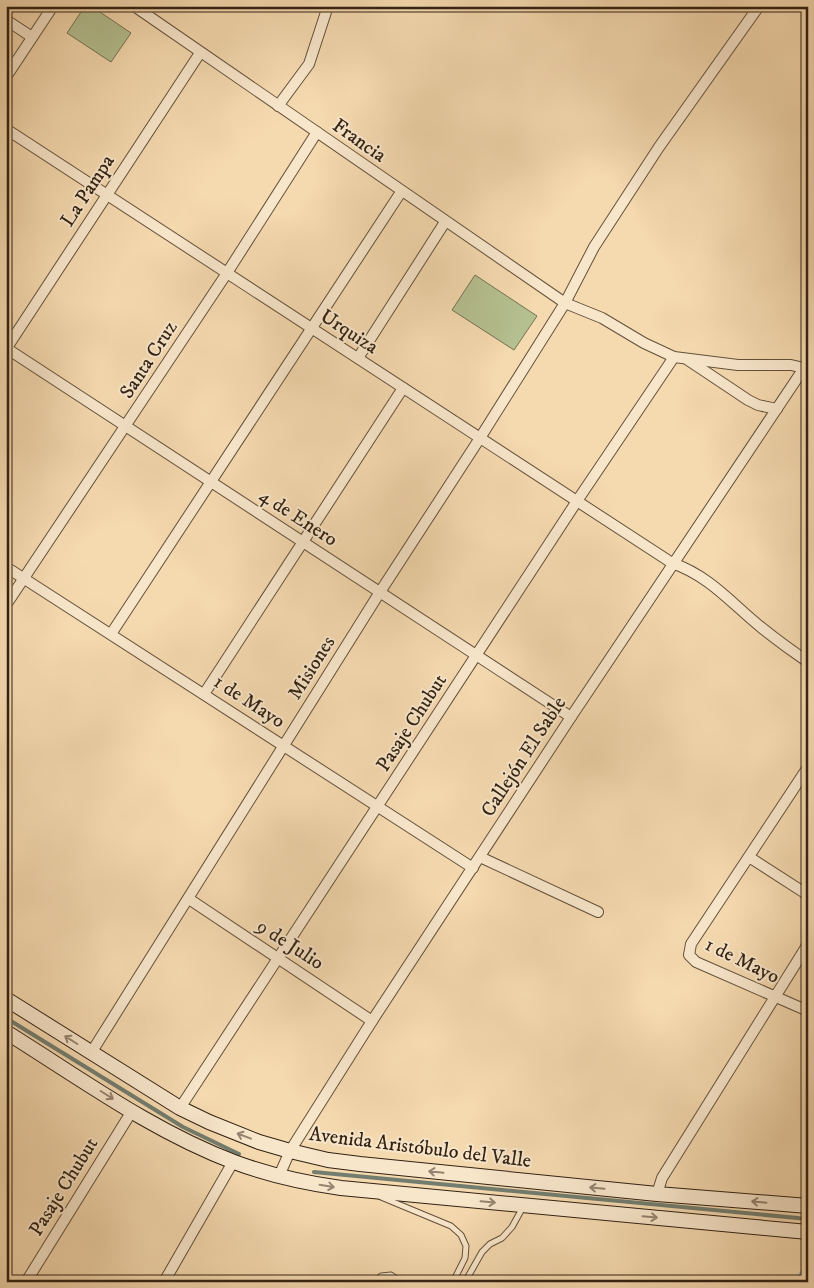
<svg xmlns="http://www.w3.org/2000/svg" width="814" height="1288" font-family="'IM FELL DW Pica',serif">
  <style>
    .green { fill: #b5c090; stroke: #747152 }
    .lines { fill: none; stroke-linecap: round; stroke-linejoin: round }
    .stream { stroke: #727d6f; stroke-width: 4 }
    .canal { stroke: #9cbaac; stroke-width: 12 }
    .service-casing { stroke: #63503a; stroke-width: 7 }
    .minor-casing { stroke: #63503a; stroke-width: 12 }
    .secondary-casing { stroke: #322213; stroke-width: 16 }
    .service { stroke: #f8e6cb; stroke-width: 5 }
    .minor { stroke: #f8e6cb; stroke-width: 10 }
    .secondary { stroke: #f8e6cb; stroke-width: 14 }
    .oneway { stroke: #95846f }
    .labels { text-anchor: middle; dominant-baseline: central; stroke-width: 4; stroke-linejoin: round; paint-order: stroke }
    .street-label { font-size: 20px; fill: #322213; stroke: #f8e6cb }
  </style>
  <rect width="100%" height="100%" fill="#f5d9af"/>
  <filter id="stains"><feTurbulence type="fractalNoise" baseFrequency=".004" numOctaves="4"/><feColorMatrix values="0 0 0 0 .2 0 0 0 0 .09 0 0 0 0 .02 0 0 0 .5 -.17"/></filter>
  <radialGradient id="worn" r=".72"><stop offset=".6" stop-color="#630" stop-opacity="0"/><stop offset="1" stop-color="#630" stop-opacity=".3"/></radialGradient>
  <g class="green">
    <polygon points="85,6 91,6 131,33 111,62 67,33"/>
    <polygon points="475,275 537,316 514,350 452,310"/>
  </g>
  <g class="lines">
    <g class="stream">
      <polyline points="6,1018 183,1127 239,1154"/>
      <polyline points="314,1172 808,1219"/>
    </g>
    <polyline class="canal" points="801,1282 808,1270"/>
    <defs>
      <g id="service">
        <polyline points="381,1197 451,1226 461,1235 466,1246 465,1258 453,1282"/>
        <polyline points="377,1282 381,1276 391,1275 401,1282"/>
        <polyline points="465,1282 482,1252 490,1244 502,1238 512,1227 523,1207"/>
      </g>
      <g id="minor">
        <polyline points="134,6 565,303 602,318 644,343 674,357 738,365 791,365 804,368"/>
        <polyline points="6,20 32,37"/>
        <polyline points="6,77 53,6"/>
        <polyline points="278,106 309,64 328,6"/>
        <path d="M 6,129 L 672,563 C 710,576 732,604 762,628 C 777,640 792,651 808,662"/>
        <polyline points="6,348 571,717"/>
        <polyline points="6,349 200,53"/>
        <polyline points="358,358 445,222"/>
        <polyline points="688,360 748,400 758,405 777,409"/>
        <polyline points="6,567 473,868"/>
        <polyline points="6,605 227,273 317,132"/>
        <polyline points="111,634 401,192"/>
        <polyline points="204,694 403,388"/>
        <polyline points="808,767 691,944 689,955 696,962 808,1011"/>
        <polyline points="480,857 598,912"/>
        <polyline points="749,857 808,895"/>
        <polyline points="189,899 372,1021"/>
        <polyline points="91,1053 380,592 480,438 565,303 594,247 659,147 759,6"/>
        <polyline points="180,1108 577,501 674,357"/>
        <polyline points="279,1176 290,1151 372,1021 571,717 808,362"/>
        <polyline points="657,1194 662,1178 808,944"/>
        <polyline points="26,1282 132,1111"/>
        <polyline points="164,1282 233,1162"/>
      </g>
      <g id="secondary">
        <polyline points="6,999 180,1108 209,1122 259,1142 290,1151 328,1160 360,1164 657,1194 808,1206"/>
        <path d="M 6,1032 C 80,1078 152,1131 234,1162 C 269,1175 305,1183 341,1188 L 808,1232"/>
      </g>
    </defs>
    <use href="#service" class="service-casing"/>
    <use href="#minor" class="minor-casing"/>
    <use href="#secondary" class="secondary-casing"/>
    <use href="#service" class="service"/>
    <use href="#minor" class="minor"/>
    <use href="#secondary" class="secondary"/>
  </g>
  <defs><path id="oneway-shaft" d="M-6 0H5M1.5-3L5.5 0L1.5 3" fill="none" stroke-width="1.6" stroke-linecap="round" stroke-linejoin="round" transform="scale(1.25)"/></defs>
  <g class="oneway">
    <use href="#oneway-shaft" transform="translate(71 1040) rotate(-148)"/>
    <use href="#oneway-shaft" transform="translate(107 1095) rotate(32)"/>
    <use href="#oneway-shaft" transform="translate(244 1136) rotate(-159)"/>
    <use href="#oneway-shaft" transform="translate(436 1172) rotate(-174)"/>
    <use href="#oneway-shaft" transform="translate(327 1186) rotate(9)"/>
    <use href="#oneway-shaft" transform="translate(597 1188) rotate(-175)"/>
    <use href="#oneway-shaft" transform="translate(488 1202) rotate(5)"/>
    <use href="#oneway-shaft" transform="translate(759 1202) rotate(-175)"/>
    <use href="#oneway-shaft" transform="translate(650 1217) rotate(5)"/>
  </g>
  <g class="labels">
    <g class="street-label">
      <text transform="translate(359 141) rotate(35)">Francia</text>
      <text transform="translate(88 191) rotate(-57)">La Pampa</text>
      <text transform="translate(349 332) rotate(33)">Urquiza</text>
      <text transform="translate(149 360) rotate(-57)">Santa Cruz</text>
      <text transform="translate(298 518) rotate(33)">4 de Enero</text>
      <text transform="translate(312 668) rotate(-58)">Misiones</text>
      <text transform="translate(249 702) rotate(33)">1 de Mayo</text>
      <text transform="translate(412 723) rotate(-57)">Pasaje Chubut</text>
      <text transform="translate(524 757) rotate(-57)">Callejón El Sable</text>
      <text transform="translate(290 945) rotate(33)">9 de Julio</text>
      <text transform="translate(742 961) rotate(26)">1 de Mayo</text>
      <text transform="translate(420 1148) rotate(7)">Avenida Aristóbulo del Valle</text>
      <text transform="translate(64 1187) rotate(-58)">Pasaje Chubut</text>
    </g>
  </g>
  <rect width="814" height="1288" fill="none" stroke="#f5d9af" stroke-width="25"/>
  <rect x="8" y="8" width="799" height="1273" fill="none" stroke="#322213" stroke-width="2.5"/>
  <rect x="12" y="12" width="789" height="1263" fill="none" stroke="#322213"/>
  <rect width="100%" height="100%" filter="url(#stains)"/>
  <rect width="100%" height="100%" fill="url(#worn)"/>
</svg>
